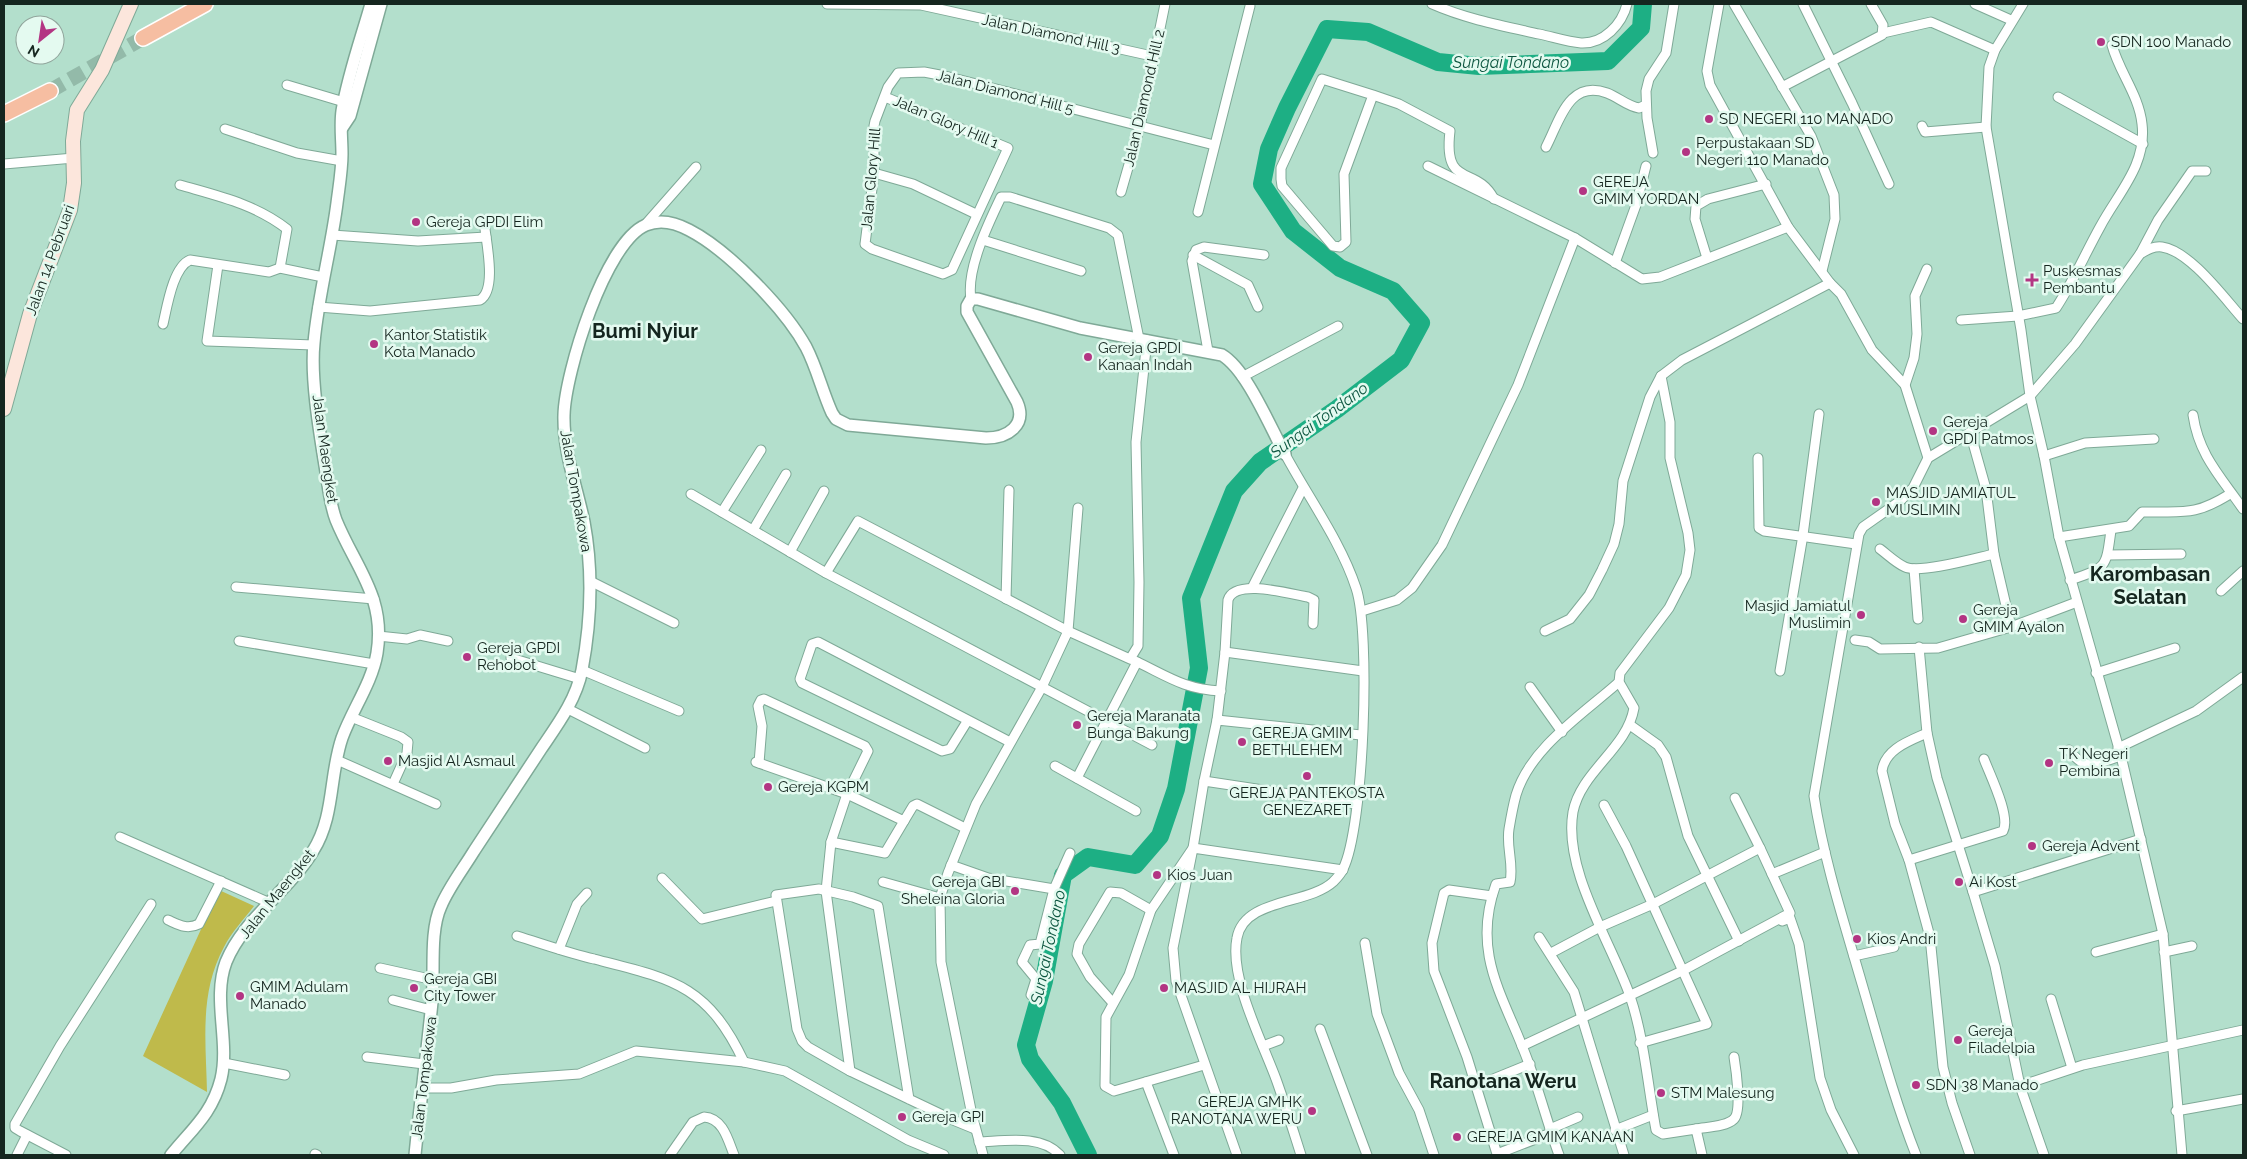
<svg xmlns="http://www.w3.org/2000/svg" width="2247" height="1159" font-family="Raleway,sans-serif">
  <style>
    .green { fill: #bfba4b }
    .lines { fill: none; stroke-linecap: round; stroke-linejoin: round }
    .river { stroke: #1daf84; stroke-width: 18 }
    .trunk-tunnel { stroke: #93baa9; stroke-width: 15; stroke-dasharray: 15 8; stroke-linecap: butt }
    .minor-casing { stroke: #7fa997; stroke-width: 11 }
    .tertiary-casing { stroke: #7fa997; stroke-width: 14 }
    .secondary-casing { stroke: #7fa997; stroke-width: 16 }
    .trunk-casing { stroke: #fff; stroke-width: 18 }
    .minor { stroke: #fff; stroke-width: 9 }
    .tertiary { stroke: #fff; stroke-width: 11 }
    .secondary { stroke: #fce6dc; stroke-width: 14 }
    .trunk { stroke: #f6bea2; stroke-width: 15 }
    .poi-dot { fill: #b33583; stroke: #e4faf0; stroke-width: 2 }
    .labels { text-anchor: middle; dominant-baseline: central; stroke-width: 5; stroke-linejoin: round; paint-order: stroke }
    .street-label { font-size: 15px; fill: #15261f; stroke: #e4faf0 }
    .poi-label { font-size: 15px; fill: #15261f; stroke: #e4faf0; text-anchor: start }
    .water-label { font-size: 16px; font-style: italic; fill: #0e5741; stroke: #e4faf0 }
    .district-label { font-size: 20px; font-weight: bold; fill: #15261f; stroke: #e4faf0 }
  </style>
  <rect width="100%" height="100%" fill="#b3dfcc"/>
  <path class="green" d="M 219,890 L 254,906 C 244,919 231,933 224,947 C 199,993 206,1042 207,1092 L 143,1056 Z"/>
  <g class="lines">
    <polyline class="river" points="1088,1155 1062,1103 1030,1059 1026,1045 1044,981 1063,875 1088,857 1135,865 1160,836 1176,789 1199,668 1191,598 1234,491 1260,462 1337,409 1401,360 1421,323 1393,291 1340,268 1293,231 1262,184 1269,149 1287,108 1327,29 1368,32 1438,62 1479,66 1608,61 1641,28 1643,4"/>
    <polyline class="trunk-tunnel" points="50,91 143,38"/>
    <defs>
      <g id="minor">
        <polyline points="827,4 921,5 1152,56"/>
        <path d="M 1432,4 C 1466,19 1503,26 1539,34 C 1553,37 1568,42 1581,43 C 1604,44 1622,24 1627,4"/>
        <polyline points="1719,4 1707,71 1710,85 1788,227 1830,283 1841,294 1872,350 1905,385 1928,458"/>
        <polyline points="1734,4 1811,136 1834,195 1835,219 1822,271"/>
        <polyline points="1803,4 1852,103 1889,184"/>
        <polyline points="1975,4 2011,20"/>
        <polyline points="2023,4 1995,50 1989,67 1986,127 2021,330 2030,396 2044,456 2059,537 2121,756 2163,934 2182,1155"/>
        <polyline points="1883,33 1931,22 1995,50"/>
        <polyline points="287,85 344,102"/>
        <polyline points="1782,87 1882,35 1883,25 1871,4"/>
        <path d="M 1373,95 L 1322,79 L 1281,168 L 1281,179 L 1282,186 L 1333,246 L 1340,247 L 1346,242 L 1344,174 L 1373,95 L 1399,104 L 1450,131 C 1443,190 1476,164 1494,199"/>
        <polyline points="885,97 1008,148 952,270 943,274 872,249 865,244 874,173 874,126 875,121 888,87 898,73 924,72 945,76 1214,145"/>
        <polyline points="2058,97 2143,144"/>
        <polyline points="1922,126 1925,132 1986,127"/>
        <polyline points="225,129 297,153 342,161"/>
        <path d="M 1546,147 C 1560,120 1569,79 1607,93 C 1618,97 1627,106 1639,108 L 1646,105"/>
        <polyline points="1653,153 1647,118 1646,91 1649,79 1666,53 1674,4"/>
        <polyline points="4,164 74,158"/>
        <polyline points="1428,166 1575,238 1642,279 1660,277 1788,227"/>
        <polyline points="874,173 913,184 976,214"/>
        <path d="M 180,185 C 218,196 255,204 287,229 L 280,268"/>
        <polyline points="1121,192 1140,126 1165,4"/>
        <polyline points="1198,212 1250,6"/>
        <polyline points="645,225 696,167"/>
        <polyline points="332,235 418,241 486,237"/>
        <polyline points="983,240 1081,271"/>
        <polyline points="2140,254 2158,220 2192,171 2206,171"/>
        <polyline points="1193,255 1248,285 1258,307"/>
        <polyline points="1707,258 1695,219 1696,206 1708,199 1766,184"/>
        <polyline points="1615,263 1636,205 1646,166"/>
        <polyline points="218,265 207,341 313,345"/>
        <path d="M 971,299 C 966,270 988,224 1001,197 L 1010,197 L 1109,228 L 1118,235 L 1139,339"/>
        <path d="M 318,307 L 370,311 L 480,300 C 498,289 485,238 484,220"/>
        <path d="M 1961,320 L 2018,316 L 2056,308 C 2073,282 2085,254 2100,227 C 2118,193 2147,165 2142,124 C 2139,95 2119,72 2112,45"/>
        <path d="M 163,324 C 167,307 173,267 190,260 L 269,272 L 280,268 L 323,277"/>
        <polyline points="1208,351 1192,261 1196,250 1204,247 1264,255"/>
        <path d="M 1661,376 L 1670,422 L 1670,458 L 1688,533 L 1690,550 L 1686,575 L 1669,608 L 1620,673 L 1619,682 L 1634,708 C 1627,749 1581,771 1573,812 C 1563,870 1611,942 1630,996 C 1644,1037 1648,1087 1656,1130 L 1663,1134 L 1696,1129 L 1702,1155"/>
        <polyline points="1242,377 1338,326"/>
        <polyline points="1905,385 1914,358 1917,334 1915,296 1927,269"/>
        <path d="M 2193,415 C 2199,456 2221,477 2243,509"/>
        <polyline points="1970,432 1986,489 1994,554 2011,627"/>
        <path d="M 1285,454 C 1308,497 1341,542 1356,588 C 1371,632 1364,828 1343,869 C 1341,874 1336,879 1333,882 C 1308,905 1244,898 1237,938 C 1229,978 1262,1041 1276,1079 C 1285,1104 1293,1130 1301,1155"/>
        <polyline points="2044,456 2085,443 2154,439"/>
        <polyline points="1758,458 1759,528 1764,531 1856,544"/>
        <polyline points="691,494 826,573 1152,745"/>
        <polyline points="722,512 761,450"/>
        <polyline points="753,530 786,474"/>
        <path d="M 2059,537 L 2129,526 L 2142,512 C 2183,511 2193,517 2230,494"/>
        <path d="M 1880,549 C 1888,555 1896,563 1905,567 C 1920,574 1976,558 1994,554"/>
        <polyline points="790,552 824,491"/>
        <polyline points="2108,555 2181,554"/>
        <polyline points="1914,569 1918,619"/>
        <polyline points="826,573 858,521 1068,631 1078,508"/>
        <path d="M 2070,580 C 2107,568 2106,568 2111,530"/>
        <polyline points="590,581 674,623"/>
        <polyline points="236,587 374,599"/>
        <polyline points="1252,588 1303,488"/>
        <polyline points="2221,591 2243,571"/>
        <polyline points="1006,599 1009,490"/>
        <polyline points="1362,611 1397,600 1412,588 1442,545 1518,385 1575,238"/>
        <polyline points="1545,631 1570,619 1589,595 1602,570 1614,544 1619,524 1623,481 1650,397 1661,376 1682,360 1830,283"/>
        <polyline points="378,636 407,639 420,635 448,641"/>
        <polyline points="1855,640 1869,642 1880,649 1938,648 2011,627 2077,602"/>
        <polyline points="239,641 374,664"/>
        <polyline points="1919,647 1927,733 1937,778 1973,892"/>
        <polyline points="1225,652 1363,671"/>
        <polyline points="511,658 580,679"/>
        <path d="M 1133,660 C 1166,675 1182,689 1221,691"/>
        <polyline points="582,670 679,711"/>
        <polyline points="1780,671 1803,535 1819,414"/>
        <polyline points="2096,673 2175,648"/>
        <polyline points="1530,687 1562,732"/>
        <polyline points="568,709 645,748"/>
        <polyline points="351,717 401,737 408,742 407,753 393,784"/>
        <polyline points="968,720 950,749 942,751 802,683 800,679 812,644 818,642 1010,742"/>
        <path d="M 1217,720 L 1225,652 L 1228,600 C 1235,578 1290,594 1308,597 L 1314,600 L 1313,624"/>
        <polyline points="1630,725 1658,745 1666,757 1688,836 1739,941"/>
        <path d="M 1927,733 C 1909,741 1885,749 1882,771 L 1895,824 L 1909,860 L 1930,937 L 1943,1067 L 1952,1103 L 1970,1155"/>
        <polyline points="2118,748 2196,711 2243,677"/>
        <path d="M 2069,750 C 2086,773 2097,763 2121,756"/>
        <polyline points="337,760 436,804"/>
        <polyline points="756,762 847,794 904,821 913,806 917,804 965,828"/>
        <polyline points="759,763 762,726 758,706 761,700 764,699 865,746 868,751 847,794 831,842"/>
        <polyline points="1055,766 1136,811"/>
        <polyline points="1077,778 1137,662"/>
        <polyline points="1204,781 1217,720 1361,735"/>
        <polyline points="1735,798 1760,848"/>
        <polyline points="1604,805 1626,846 1707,1024 1640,1043"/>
        <polyline points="120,837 270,903"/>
        <path d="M 1909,860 L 2003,831 C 2011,817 1990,775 1984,759"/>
        <polyline points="951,865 988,878 1054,889"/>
        <polyline points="1772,874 1825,852"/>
        <polyline points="662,878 702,919 776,901"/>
        <polyline points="883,882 940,898"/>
        <polyline points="1492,896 1449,890 1444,893 1432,943 1434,971 1467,1057 1497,1154 1551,1133"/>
        <path d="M 168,920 C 179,925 187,930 199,924 L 221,881"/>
        <polyline points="1782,921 1790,918 1799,944 1820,1078 1831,1110 1854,1155"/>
        <path d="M 517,936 C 543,944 568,953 594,959 C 672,979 707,984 744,1062"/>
        <polyline points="1539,937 1574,992 1624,1155"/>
        <polyline points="1365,943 1377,1014 1399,1073 1419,1110 1434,1155"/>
        <polyline points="559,949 577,904 587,893"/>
        <polyline points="2096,952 2163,934"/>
        <polyline points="2164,952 2192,946"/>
        <polyline points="1854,956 1894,947"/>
        <polyline points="380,968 434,980"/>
        <polyline points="1031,995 1036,979 1022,962 1030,945 1040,944 1054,889 1070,853"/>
        <polyline points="2051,999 2072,1068"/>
        <polyline points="393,1000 431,1010"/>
        <polyline points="1113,1003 1090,977 1077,954 1079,944 1110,892 1121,893 1151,910"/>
        <polyline points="1320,1029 1367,1155"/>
        <polyline points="1263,1046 1279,1040"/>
        <polyline points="1522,1046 1682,971 1790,913 1760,848 1653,904 1600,927 1551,953"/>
        <polyline points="367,1057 424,1064"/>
        <polyline points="224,1063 285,1075"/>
        <polyline points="1204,1065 1114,1091 1105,1086 1106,1017 1129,975 1151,910 1193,848 1204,781 1356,804"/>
        <polyline points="850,1071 826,891 831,842 885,853 904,821"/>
        <polyline points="1146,1082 1174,1155"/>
        <polyline points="1476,1086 1530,1064"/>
        <polyline points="2020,1086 2083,1065 2243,1030"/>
        <polyline points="421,1088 451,1088 496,1080 579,1074 636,1051 744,1062 785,1071 908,1140 944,1155"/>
        <polyline points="909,1099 878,906 853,897 819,889 776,895 797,1029 802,1041 808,1047 850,1071 953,1120 975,1129"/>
        <polyline points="2176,1111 2243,1099"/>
        <polyline points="1550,1129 1578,1117"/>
        <path d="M 1696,1129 C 1707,1127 1726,1127 1734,1119 C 1742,1111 1736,1069 1734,1057"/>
        <polyline points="1615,1130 1653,1115"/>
        <path d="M 979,1142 C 1004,1141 1041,1134 1060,1155"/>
        <polyline points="315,1154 317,1155"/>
        <polyline points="17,1155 27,1135"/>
        <polyline points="66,1155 20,1131 15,1128 15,1124 60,1046 151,904"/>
        <path d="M 670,1155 L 693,1122 L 704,1117 C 723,1118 728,1140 734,1155"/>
        <polyline points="983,1155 972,1115 941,962 940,898 948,873 976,804 1042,687 1068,631 1130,659 1138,646 1139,582 1136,442 1147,340"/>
        <polyline points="1237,1155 1176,981 1173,948 1193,848 1343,870"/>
        <path d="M 1559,1155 C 1548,1125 1540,1094 1529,1064 C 1506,999 1470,956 1496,884 L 1510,882 C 1514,864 1506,847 1509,829 C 1511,817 1513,806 1516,795 C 1530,748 1583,714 1619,682"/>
        <path d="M 1916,1155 C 1894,1099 1879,1042 1862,984 C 1844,922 1824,861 1814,796 L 1859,534 L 1863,527 L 1900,501 L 1913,488 L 1928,458 L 2030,396 L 2075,344 L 2140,254 C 2147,250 2153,246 2162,247 C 2190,251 2224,298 2243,319"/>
        <polyline points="2044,1155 2020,1086 1995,966 1973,892 2141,839"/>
      </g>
      <g id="tertiary">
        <polyline points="342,128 350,116 381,4"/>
        <path d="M 171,1155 C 192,1129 212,1114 221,1079 C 230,1041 212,999 226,962 C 244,918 289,891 313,851 C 335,816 329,776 342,738 C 352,710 372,683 377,653 C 386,597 355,567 336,520 C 331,507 329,492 327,478 C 321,440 310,380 314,343 C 318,296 331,250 337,203 C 339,187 342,170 342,154 C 342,140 340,125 342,111 C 348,75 361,39 371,4"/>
        <path d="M 415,1155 C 420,1104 427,1053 432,1002 C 435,973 429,932 441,906 C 449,887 463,869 474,851 C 496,817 519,783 541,749 C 558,724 576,700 582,670 C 591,622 593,570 584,522 C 577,488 563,451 564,415 C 565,373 605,242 646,225 C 660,219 676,223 689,230 C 728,250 785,309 806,347 C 817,368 822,391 832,413 L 836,419 L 848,425 L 986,438 C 1008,438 1027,425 1017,402 L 967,312 L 967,306 L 971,299 L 978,299 L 1080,328 L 1222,355 C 1247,370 1270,427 1285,454"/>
      </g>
      <polyline id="secondary" points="4,409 30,314 70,210 74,183 73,141 77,110 102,70 131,4"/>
      <g id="trunk">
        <polyline points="143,38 205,4"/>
        <polyline points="4,114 50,91"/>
      </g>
    </defs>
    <use href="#minor" class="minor-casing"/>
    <use href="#tertiary" class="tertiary-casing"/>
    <use href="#secondary" class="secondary-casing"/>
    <use href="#trunk" class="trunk-casing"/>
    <use href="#minor" class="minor"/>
    <use href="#tertiary" class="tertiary"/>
    <use href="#secondary" class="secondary"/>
    <use href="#trunk" class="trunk"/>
  </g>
  <g class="poi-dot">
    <circle cx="2101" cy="42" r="5"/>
    <circle cx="1709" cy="119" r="5"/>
    <circle cx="1686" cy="152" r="5"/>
    <circle cx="1583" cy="191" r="5"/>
    <circle cx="416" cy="222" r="5"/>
    <path d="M2029.5 272.5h5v5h5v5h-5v5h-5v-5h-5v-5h5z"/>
    <circle cx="374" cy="344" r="5"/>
    <circle cx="1088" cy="357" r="5"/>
    <circle cx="1933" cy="431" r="5"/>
    <circle cx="1876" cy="502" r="5"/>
    <circle cx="1861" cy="615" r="5"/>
    <circle cx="1963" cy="619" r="5"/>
    <circle cx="467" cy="657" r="5"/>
    <circle cx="1077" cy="725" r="5"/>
    <circle cx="1242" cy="742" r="5"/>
    <circle cx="388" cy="761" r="5"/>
    <circle cx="2049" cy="763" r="5"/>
    <circle cx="1307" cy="776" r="5"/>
    <circle cx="768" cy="787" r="5"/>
    <circle cx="2032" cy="846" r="5"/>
    <circle cx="1157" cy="875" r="5"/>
    <circle cx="1959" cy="882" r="5"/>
    <circle cx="1015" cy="891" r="5"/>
    <circle cx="1857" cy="939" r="5"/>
    <circle cx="414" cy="988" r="5"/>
    <circle cx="1164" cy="988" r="5"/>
    <circle cx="240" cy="996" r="5"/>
    <circle cx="1958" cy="1040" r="5"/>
    <circle cx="1916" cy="1085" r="5"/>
    <circle cx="1661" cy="1093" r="5"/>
    <circle cx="1312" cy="1111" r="5"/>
    <circle cx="902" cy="1117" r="5"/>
    <circle cx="1457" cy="1137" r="5"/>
  </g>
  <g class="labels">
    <g class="street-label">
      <text transform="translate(1051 34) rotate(12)">Jalan Diamond Hill 3</text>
      <text transform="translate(1005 92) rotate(14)">Jalan Diamond Hill 5</text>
      <text transform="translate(1144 98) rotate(-77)">Jalan Diamond Hill 2</text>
      <text transform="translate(946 122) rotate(23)">Jalan Glory Hill 1</text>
      <text transform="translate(871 179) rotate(-85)">Jalan Glory Hill</text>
      <text transform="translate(50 260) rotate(-70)">Jalan 14 Pebruari</text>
      <text transform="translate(325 449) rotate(82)">Jalan Maengket</text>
      <text transform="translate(576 491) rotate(80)">Jalan Tompakowa</text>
      <text transform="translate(277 894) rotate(-51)">Jalan Maengket</text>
      <text transform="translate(424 1078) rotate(-83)">Jalan Tompakowa</text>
    </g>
    <g class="poi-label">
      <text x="2111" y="42">SDN 100 Manado</text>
      <text x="1719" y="119">SD NEGERI 110 MANADO</text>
      <text x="1696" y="143">Perpustakaan SD<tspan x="1696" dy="17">Negeri 110 Manado</tspan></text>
      <text x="1593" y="182">GEREJA<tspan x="1593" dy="17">GMIM YORDAN</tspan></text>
      <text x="426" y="222">Gereja GPDI Elim</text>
      <text x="2043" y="271">Puskesmas<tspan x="2043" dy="17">Pembantu</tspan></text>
      <text x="384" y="335">Kantor Statistik<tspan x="384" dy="17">Kota Manado</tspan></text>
      <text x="1098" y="348">Gereja GPDI<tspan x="1098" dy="17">Kanaan Indah</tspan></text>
      <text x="1943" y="422">Gereja<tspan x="1943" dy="17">GPDI Patmos</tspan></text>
      <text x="1886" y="493">MASJID JAMIATUL<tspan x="1886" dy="17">MUSLIMIN</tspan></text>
      <text x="1851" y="606" text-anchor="end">Masjid Jamiatul<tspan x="1851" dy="17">Muslimin</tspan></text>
      <text x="1973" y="610">Gereja<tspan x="1973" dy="17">GMIM Ayalon</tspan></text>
      <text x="477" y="648">Gereja GPDI<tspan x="477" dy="17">Rehobot</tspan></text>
      <text x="1087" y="716">Gereja Maranata<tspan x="1087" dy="17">Bunga Bakung</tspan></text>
      <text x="1252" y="733">GEREJA GMIM<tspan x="1252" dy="17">BETHLEHEM</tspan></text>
      <text x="2059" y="754">TK Negeri<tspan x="2059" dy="17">Pembina</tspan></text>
      <text x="398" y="761">Masjid Al Asmaul</text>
      <text x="778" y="787">Gereja KGPM</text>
      <text x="1307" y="793" text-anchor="middle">GEREJA PANTEKOSTA<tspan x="1307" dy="17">GENEZARET</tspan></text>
      <text x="2042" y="846">Gereja Advent</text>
      <text x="1167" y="875">Kios Juan</text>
      <text x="1005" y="882" text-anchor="end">Gereja GBI<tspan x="1005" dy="17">Sheleina Gloria</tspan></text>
      <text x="1969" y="882">Ai Kost</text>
      <text x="1867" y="939">Kios Andri</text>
      <text x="424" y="979">Gereja GBI<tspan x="424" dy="17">City Tower</tspan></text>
      <text x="250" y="987">GMIM Adulam<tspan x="250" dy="17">Manado</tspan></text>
      <text x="1174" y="988">MASJID AL HIJRAH</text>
      <text x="1968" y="1031">Gereja<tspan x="1968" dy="17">Filadelpia</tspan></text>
      <text x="1926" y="1085">SDN 38 Manado</text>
      <text x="1671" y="1093">STM Malesung</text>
      <text x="1302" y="1102" text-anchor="end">GEREJA GMHK<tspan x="1302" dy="17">RANOTANA WERU</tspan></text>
      <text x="912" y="1117">Gereja GPI</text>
      <text x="1467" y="1137">GEREJA GMIM KANAAN</text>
    </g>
    <g class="water-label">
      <text x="1511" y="62">Sungai Tondano</text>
      <text transform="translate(1319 420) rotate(-36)">Sungai Tondano</text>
      <text transform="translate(1048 947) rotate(-78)">Sungai Tondano</text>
    </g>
    <g class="district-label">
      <text x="645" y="331">Bumi Nyiur</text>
      <text x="2150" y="574">Karombasan<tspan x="2150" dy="23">Selatan</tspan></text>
      <text x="1503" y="1081">Ranotana Weru</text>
    </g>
  </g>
  <rect width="2247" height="1159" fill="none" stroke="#15261f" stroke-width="10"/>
  <g transform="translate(40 40) rotate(210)"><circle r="24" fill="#e4faf0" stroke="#91a59c"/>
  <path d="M0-4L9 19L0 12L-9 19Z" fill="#b33583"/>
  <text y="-8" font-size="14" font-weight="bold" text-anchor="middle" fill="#15261f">N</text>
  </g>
</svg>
